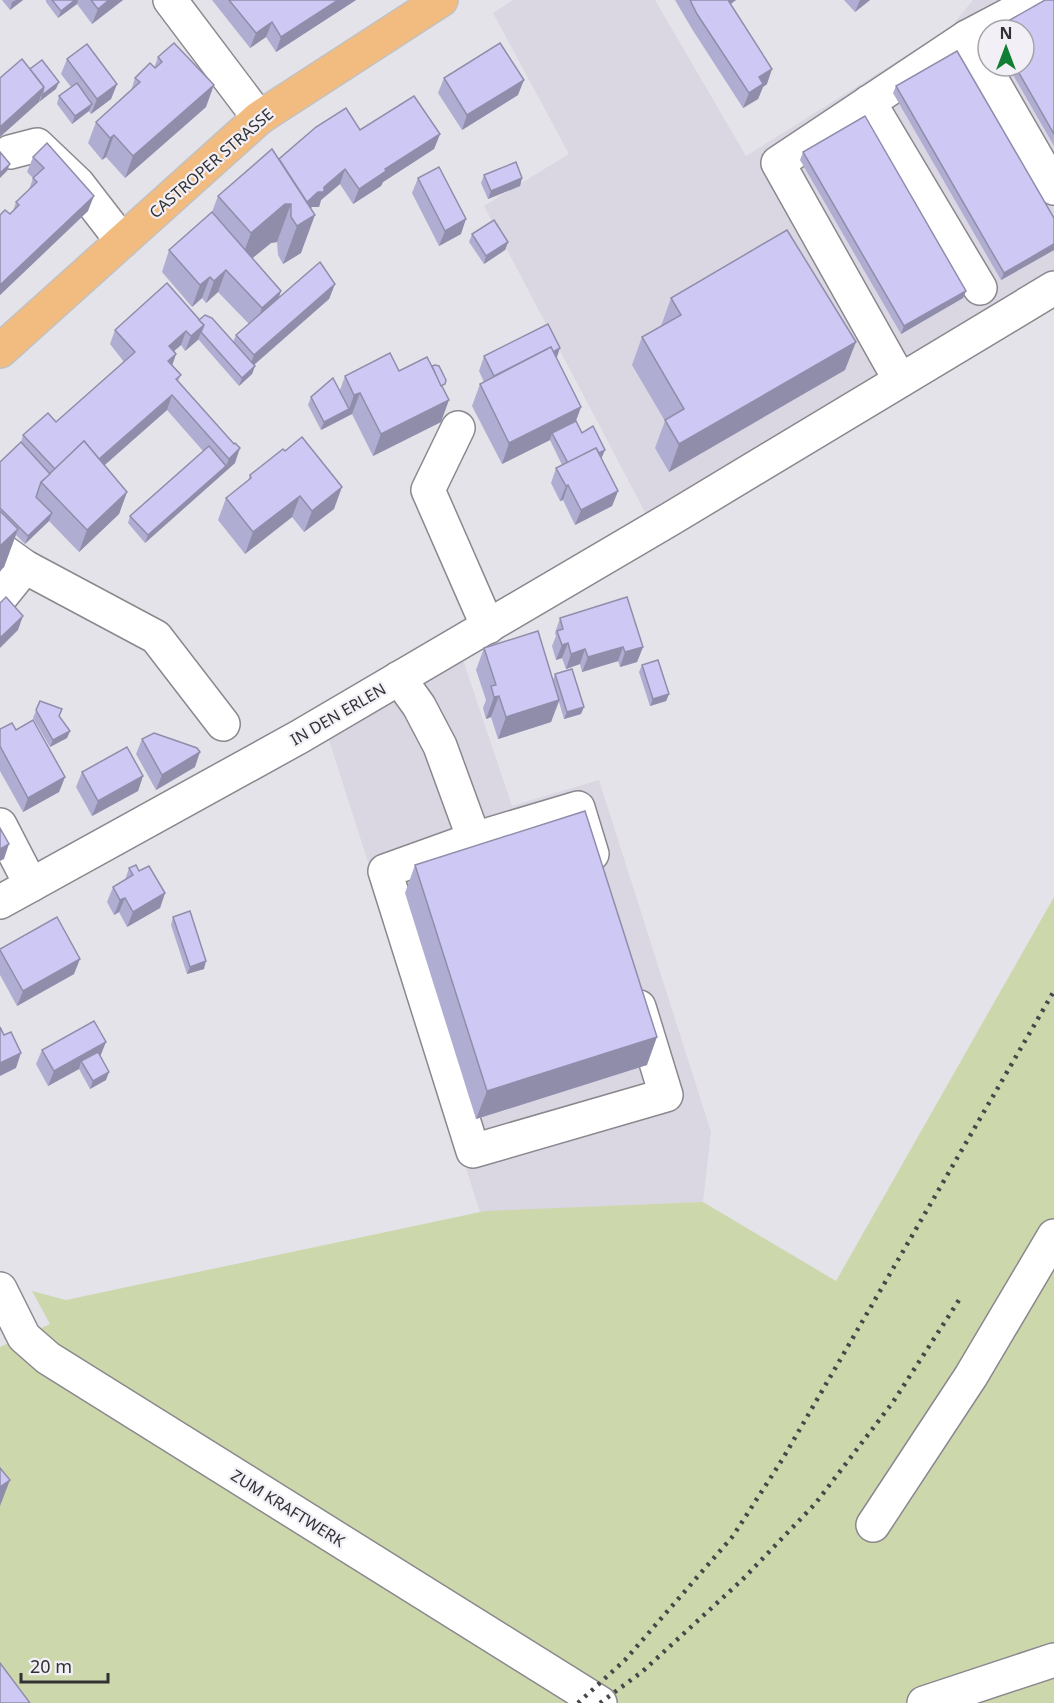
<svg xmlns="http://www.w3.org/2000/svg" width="1054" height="1703" font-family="'Noto Sans',sans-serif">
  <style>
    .built { fill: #dad6e2; fill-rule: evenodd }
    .green { fill: #cdd7ac }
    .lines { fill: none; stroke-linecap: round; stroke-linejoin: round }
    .minor-casing { stroke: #8a888e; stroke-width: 36 }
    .major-casing { stroke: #c2c2c2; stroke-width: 36 }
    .minor { stroke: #fff; stroke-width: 33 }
    .major { stroke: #f2bb7f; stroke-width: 33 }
    .rail { stroke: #474749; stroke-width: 4.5; stroke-dasharray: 3 6; stroke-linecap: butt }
    .wall { fill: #b0add2 }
    .shaded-wall { fill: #908dab }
    .building { fill: #cdc9f4; stroke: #908dab; stroke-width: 1.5 }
    .labels { text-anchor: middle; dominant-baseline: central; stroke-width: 4.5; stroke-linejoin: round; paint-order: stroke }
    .street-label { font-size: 16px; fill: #323234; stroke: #f2f0f6 }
  </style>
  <rect width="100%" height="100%" fill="#e4e3e9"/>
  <g class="built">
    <path d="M 513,0 L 655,0 L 746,156 L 950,28 L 973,0 L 1054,0 L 1054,276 L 648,518 L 484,206 L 569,154 L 493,13 ZM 988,30 L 1024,30 L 1024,66 L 988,66 Z"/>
    <polygon points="463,660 512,806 599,780 711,1132 703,1202 480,1212 328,737"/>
  </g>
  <polygon class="green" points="1054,897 1054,1703 0,1703 0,1347 50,1324 32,1291 66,1300 485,1211 703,1202 836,1281"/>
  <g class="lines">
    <defs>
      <g id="minor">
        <polyline points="170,0 259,118"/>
        <polyline points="967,37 1037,0"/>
        <polyline points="869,102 980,288"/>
        <polyline points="10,152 37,145 78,184 122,241"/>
        <polyline points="900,380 778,163 967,37 1054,188"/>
        <polyline points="458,428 428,490 488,627"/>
        <polyline points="0,549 25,567 156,637 223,724"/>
        <polyline points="0,598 25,567"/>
        <polyline points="399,678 419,706 440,746 474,839 385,871 473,1151 666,1095 639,1007"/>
        <polyline points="0,825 31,885"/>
        <polyline points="474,839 578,808 592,854"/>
        <polyline points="0,902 299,737 672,518 1054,288"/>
        <polyline points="0,1289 24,1337 48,1358 600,1703"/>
        <polyline points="873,1525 971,1376 1054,1236"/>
        <polyline points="924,1703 1054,1660"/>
      </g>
      <polyline id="major" points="0,351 259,118 441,0"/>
    </defs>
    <use href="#minor" class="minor-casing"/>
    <use href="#major" class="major-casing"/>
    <use href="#minor" class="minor"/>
    <use href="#major" class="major"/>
    <g class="rail">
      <polyline points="578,1703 625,1660 733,1536 782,1460 1054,991"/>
      <polyline points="600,1703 643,1671 742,1580 815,1504 893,1402 961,1297"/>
    </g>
  </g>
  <g class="wall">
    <polygon points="2,0 23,0 10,10"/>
    <polygon points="46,0 123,0 92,24 77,4 58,18 46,2"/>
    <polygon points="212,0 356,0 276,52 266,37 250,48"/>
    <polygon points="675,0 736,0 731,4 767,84 763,87 758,99 743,108 692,29"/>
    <polygon points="844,0 870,0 855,12"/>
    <polygon points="1054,0 1054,146 1008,66 1024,66 1024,30 993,30"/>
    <polygon points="158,57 206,107 125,178 106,157 102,160 88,143 96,122 131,91 135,78 154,68"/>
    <polygon points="67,59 117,84 111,99 91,114 89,111 72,124 57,104 59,96 71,87 61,74"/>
    <polygon points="444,78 518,95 462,130 438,93"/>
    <polygon points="896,86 1054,218 1054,250 1001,280 893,93"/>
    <polygon points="360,130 440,134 434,149 383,182 381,186 353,204 340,184 321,200 319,207 312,207 311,208 301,253 283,264 278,255 277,242 271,243 252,258 281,291 279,297 335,284 329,299 254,365 255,366 252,374 239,386 198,339 185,351 181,345 174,351 176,354 172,365 181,375 178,381 235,463 145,543 128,523 130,516 203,451 167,410 104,465 127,492 119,514 79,552 49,521 25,544 16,535 4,567 0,571 0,462 21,442 23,435 56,422 124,362 110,344 115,330 199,320 233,342 236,335 249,324 218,292 206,303 202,298 192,307 162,272 169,250 212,212 218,196 279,159"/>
    <polygon points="803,152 966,291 963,298 901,334 800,160"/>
    <polygon points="33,157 88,211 0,295 0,215 10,214 13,211 16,202 29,190 33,178 27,172"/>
    <polygon points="484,175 522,178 520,186 488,199 481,183"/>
    <polygon points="418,178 461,234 439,246 412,193"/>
    <polygon points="472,234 508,242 505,250 484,264 469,242"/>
    <polygon points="671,298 845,370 669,472 655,448 665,421 632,365 642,337 661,326"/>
    <polygon points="484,356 556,359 581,407 576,421 582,433 602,457 601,458 618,491 612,506 575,525 563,500 560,501 551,483 556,468 562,465 550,440 502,464 472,406 480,384 484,382 479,371"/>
    <polygon points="399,371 443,389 441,422 373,456 352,414 321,430 308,405 311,397 340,390 345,376"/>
    <polygon points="250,475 334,509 304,532 292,517 245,554 218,520 226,498 248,481"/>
    <polygon points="560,618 643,647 637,662 620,667 618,661 582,672 580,664 566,669 562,658 556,660 552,646 556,636 555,633"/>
    <polygon points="484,648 553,680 555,674 581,714 564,719 559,702 551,722 498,739 491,717 486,719 483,708 486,700 476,670"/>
    <polygon points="642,665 669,694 666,701 650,706 639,672"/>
    <polygon points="40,701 59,716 70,731 67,738 50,747 33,718"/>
    <polygon points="0,729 16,730 65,777 59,792 23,812 0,771"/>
    <polygon points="142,739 195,767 156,790 136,754"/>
    <polygon points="82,772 143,776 138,791 92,816 76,787"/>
    <polygon points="415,865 647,1065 476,1119 405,893"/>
    <polygon points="129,868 139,871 165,893 160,908 127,927 119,912 114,915 107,902 113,887 125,880"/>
    <polygon points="173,917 204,969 187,974 171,925"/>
    <polygon points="0,949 74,974 17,1006 0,975"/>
    <polygon points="42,1050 100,1056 106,1080 90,1089 79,1069 48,1086 36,1064"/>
  </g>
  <g class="shaded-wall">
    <polygon points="16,0 23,0 10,10 12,2"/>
    <polygon points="75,0 78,0 77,4 58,18 61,11"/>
    <polygon points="109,0 123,0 92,24 98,9"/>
    <polygon points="338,0 356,0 276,52 281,37"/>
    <polygon points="724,0 736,0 720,11"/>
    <polygon points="860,0 870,0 855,12"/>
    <polygon points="272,22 266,37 250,48 256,33"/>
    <polygon points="772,69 767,84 763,87 758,99 743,108 749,93 759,77"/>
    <polygon points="524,80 518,95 462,130 467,115"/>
    <polygon points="59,82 56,89 39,102 42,95"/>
    <polygon points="117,84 111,99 91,114 97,99"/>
    <polygon points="214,85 206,107 125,178 133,156"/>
    <polygon points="44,87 39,102 0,137 0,127"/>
    <polygon points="92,104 89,111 72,124 75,116"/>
    <polygon points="440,134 434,149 383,182 381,186 353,204 359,189 385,169"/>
    <polygon points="114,135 106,157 102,160 110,138"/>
    <polygon points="10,164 7,171 0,178 0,173"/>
    <polygon points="345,169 340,184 321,200 319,207 312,207 295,222 291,215"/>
    <polygon points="522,178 520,186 488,199 491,191"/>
    <polygon points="94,196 88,211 0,295 0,285"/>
    <polygon points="285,204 291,204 277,242 271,243 237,271 251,233"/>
    <polygon points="315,215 301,253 283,264 297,226"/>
    <polygon points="466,219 461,234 439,246 445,231"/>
    <polygon points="508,242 505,250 484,264 486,256"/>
    <polygon points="1054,244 1054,250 1001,280 1004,273"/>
    <polygon points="226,270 218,292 206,303 214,281"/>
    <polygon points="210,277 202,298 192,307 200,285"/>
    <polygon points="335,284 329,299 248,370 254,355"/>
    <polygon points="281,291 273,313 254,329 262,308"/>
    <polygon points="966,291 963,298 901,334 904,326"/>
    <polygon points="204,325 198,340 185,351 191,336"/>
    <polygon points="186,331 181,345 164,360 169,346"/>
    <polygon points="856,342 845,370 669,472 679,444"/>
    <polygon points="560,348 555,363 497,381"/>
    <polygon points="176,354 171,369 168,361"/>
    <polygon points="255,366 252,374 239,386 242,378"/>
    <polygon points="360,393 352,414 321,430 324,422 349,409 354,395"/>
    <polygon points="172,395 167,410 89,479 94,464"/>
    <polygon points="449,400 441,422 373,456 381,434"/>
    <polygon points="581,407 573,428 552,433 550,440 502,464 509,443"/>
    <polygon points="240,448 235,463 145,543 148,535 226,466 229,459"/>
    <polygon points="605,450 602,457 567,475 570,467"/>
    <polygon points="568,485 563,500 560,501 566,486"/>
    <polygon points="342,487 334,509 304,532 312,511"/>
    <polygon points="618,491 612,506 575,525 581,510"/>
    <polygon points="127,492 119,514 79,552 87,530"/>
    <polygon points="300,496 292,517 245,554 253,532"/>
    <polygon points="52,513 49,521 25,544 28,536"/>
    <polygon points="18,529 4,567 0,571 0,546"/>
    <polygon points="23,616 18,630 0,648 0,638"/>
    <polygon points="568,643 562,658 556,660 562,645"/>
    <polygon points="623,647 618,661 582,672 588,657"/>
    <polygon points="643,647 637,662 620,667 625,652"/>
    <polygon points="585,649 580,664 566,669 571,654"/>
    <polygon points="669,694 666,701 650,706 653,699"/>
    <polygon points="499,696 491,717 486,719 494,697"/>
    <polygon points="559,700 551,722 498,739 506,717"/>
    <polygon points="584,707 581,714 564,719 567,712"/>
    <polygon points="70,731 67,738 50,747 53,740"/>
    <polygon points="200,752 195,767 156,790 162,775"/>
    <polygon points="143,776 138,791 92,816 98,801"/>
    <polygon points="65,777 59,792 23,812 28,798"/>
    <polygon points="9,844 4,859 0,861 0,849"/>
    <polygon points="165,893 160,908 127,927 133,912"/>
    <polygon points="125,898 119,912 114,915 120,900"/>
    <polygon points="80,959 74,974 17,1006 23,991"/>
    <polygon points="206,961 204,969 187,974 190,967"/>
    <polygon points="657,1037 647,1065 476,1119 487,1091"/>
    <polygon points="106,1042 100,1057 81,1061 79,1069 48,1086 54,1071"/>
    <polygon points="21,1053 16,1068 0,1076 0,1063"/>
    <polygon points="109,1072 106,1080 90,1089 93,1081"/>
    <polygon points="10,1480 0,1506 0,1487"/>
  </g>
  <g class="building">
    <polygon points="52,0 75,0 61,11"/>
    <polygon points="91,0 109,0 98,9"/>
    <polygon points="229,0 338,0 281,37 272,22 256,33"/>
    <polygon points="690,0 728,0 772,69 759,77 763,84 749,93 697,14"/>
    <polygon points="1045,0 1054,0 1054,134 1015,66 1024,66 1024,30 994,30 994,29"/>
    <polygon points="174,43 214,85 133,156 114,135 110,138 96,122 140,82 135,78 150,63 155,68 162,62 158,57"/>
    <polygon points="500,43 524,80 467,115 444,78"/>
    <polygon points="87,44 117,84 97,99 67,59"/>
    <polygon points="957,51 1054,218 1054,244 1004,273 896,86"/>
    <polygon points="22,59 44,87 0,127 0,78"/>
    <polygon points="42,60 59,82 42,95 44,87 30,69"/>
    <polygon points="77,83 92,104 75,116 59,96"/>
    <polygon points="414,96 440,134 385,169 386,171 359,189 345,169 324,187 324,192 318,192 307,202 279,159 316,127 346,108 360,130"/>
    <polygon points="865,116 966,291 904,326 803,152"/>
    <polygon points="47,143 94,196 0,285 0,215 5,210 10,214 19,205 16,202 37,182 33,178 44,168 33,157"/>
    <polygon points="272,149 315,215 297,226 291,217 291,204 285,204 251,233 218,196"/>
    <polygon points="0,152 10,164 0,173"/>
    <polygon points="516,162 522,178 491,191 484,175"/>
    <polygon points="439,167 466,219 445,231 418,178"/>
    <polygon points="212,212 281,291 262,308 226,270 214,281 210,277 200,285 169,250"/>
    <polygon points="494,220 508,242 486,256 472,234"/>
    <polygon points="787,230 856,342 679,444 665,420 684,409 642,337 681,315 671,298"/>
    <polygon points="320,262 335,284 254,355 236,335"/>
    <polygon points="167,283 204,325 191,336 186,331 169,346 176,354 168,361 181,375 176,379 234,444 235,443 240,448 229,459 172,395 99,459 84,441 55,469 23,435 48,413 56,422 135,352 115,330"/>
    <polygon points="205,315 212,318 255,366 242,378 201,332 204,325 199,320"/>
    <polygon points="548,324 560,348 553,352 551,347 494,376 484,356"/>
    <polygon points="551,347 581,407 509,443 480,384"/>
    <polygon points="390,353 399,371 427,357 449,400 381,434 360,393 354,395 345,376"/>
    <polygon points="435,365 439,366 446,380 445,384 441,386 432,366"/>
    <polygon points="333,378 349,409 324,422 311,397"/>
    <polygon points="576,421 582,433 593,426 605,450 599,453 596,448 568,463 552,433"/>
    <polygon points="302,437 342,487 312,511 300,496 253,532 226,498 251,478 250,475 283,449 285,451"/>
    <polygon points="84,441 127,492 87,530 41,482"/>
    <polygon points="21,442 50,474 41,482 36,497 52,513 28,536 0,508 0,462"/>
    <polygon points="209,446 226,466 148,535 130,516"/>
    <polygon points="596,448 618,491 581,510 568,485 566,486 556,468"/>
    <polygon points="0,511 18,529 0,546"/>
    <polygon points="6,597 23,616 0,638 0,603"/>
    <polygon points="627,597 643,647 625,652 623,647 588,657 585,649 571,654 568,643 562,645 557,631 563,629 560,618"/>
    <polygon points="538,631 559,700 506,717 499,696 494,697 491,686 496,685 484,648"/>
    <polygon points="658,660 669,694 653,699 642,665"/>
    <polygon points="572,669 584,707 567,712 555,674"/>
    <polygon points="40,701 62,709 59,716 70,731 53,740 36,710"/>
    <polygon points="33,720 65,777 28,798 0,746 0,729 12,723 16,730"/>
    <polygon points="154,733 197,748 200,752 162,775 142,739"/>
    <polygon points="127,747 143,776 98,801 82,772"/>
    <polygon points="585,811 657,1037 487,1091 415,865"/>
    <polygon points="0,828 9,844 0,849"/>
    <polygon points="136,865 139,871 149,866 165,893 133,912 125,898 120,900 113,887 133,875 129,868"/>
    <polygon points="190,911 206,961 190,967 173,917"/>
    <polygon points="57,917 80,959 23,991 0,950 0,949"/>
    <polygon points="94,1021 106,1042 54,1071 42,1050"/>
    <polygon points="0,1027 4,1035 11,1032 21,1053 0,1063"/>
    <polygon points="98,1052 109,1072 93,1081 81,1061"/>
    <polygon points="0,1468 10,1480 0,1487"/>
    <polygon points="0,1663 30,1703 0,1703"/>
  </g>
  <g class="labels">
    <g class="street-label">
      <text transform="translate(211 163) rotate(-41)">CASTROPER STRASSE</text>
      <text transform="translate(338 714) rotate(-30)">IN DEN ERLEN</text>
      <text transform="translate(288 1508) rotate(32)">ZUM KRAFTWERK</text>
    </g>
  </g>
  <g transform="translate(1006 48)"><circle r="28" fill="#f2f0f6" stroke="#a5a4a8" stroke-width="1.5"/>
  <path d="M0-4.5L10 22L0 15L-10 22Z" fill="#107e33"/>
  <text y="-9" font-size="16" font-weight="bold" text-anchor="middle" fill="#323234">N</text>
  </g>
  <path d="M21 1673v9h87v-9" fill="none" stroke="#323234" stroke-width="3"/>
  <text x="30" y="1673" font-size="18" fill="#323234" stroke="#f2f0f6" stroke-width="4.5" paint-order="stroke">20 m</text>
</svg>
